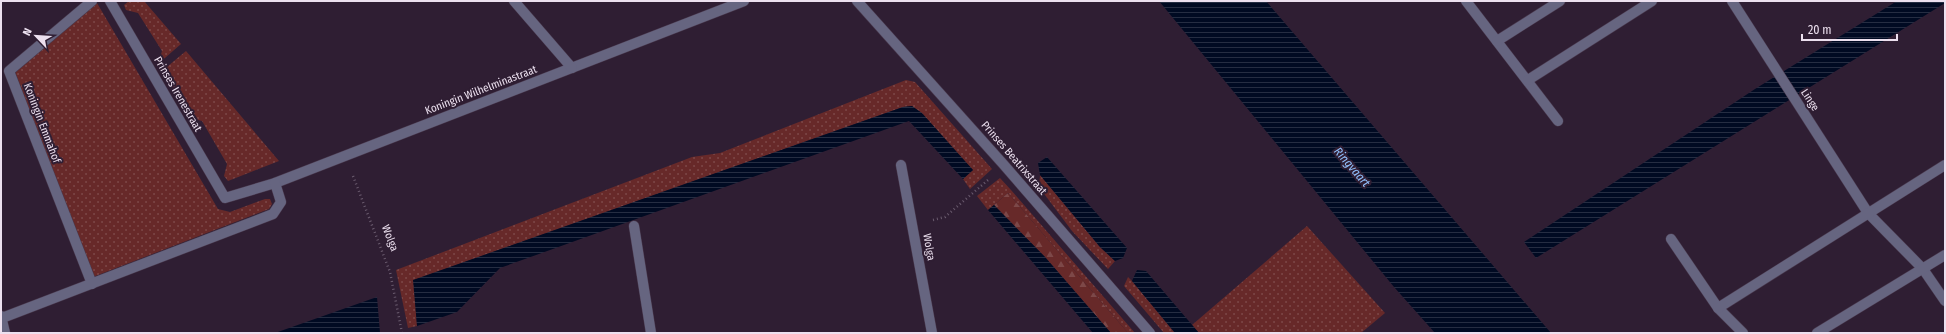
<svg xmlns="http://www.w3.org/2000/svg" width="1946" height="334" font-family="'Fira Sans Condensed',sans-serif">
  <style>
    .grass { fill: url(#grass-dots) }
    .forest { fill: url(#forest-firs) }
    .water { fill: url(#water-rules) }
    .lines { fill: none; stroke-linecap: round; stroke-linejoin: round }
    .street-casing { stroke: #49394d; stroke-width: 11 }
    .path { stroke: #6b5c6f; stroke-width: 2.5; stroke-dasharray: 1 3; stroke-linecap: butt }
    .street { stroke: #666580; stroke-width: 10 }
    .labels { text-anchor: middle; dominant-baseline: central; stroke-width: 4; stroke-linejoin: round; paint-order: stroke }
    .street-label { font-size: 11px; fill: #ece0ef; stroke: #2f1e33 }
    .water-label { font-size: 12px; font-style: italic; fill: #92c1fe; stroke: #2f1e33 }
  </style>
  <defs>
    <pattern id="grass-dots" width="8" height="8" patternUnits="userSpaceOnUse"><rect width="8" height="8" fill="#672929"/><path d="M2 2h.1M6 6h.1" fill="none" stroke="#7d4848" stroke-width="1.8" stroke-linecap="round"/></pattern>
    <pattern id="forest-firs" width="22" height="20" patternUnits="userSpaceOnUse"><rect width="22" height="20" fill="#672929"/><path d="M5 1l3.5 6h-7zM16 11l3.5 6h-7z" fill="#7d4848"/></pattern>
    <pattern id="water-rules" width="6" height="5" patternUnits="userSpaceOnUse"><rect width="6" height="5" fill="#000a22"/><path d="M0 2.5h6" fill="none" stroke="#252d42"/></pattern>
  </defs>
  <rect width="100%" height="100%" fill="#2f1e33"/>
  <g class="grass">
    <polygon points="129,1 144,1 181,44 158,64 162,51 138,13 126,10 124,5"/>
    <polygon points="97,3 218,209 230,212 265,199 270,199 272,204 269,209 93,277 15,72"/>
    <polygon points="186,51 279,161 228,181 224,176 227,164 202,121 190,118 162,71"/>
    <polygon points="906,80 915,82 992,169 970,189 963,179 973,170 912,106 903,107 414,280 417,326 408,328 396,270 692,157 720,153"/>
    <polygon points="1040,175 1100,247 1115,261 1108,269 1072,231 1039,187"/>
    <polygon points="1000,178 1011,190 1135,333 1128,333 1008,193 988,210 977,196"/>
    <polygon points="1307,226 1385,313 1361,333 1199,333 1192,325"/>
    <polygon points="1128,277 1132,281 1175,333 1164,333 1124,286"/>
  </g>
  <polygon class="forest" points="1008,193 1128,333 1111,333 1045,257 994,205"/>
  <g class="water">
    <polygon points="1159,1 1266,1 1551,333 1435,333 1394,287"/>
    <polygon points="1897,1 1945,1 1945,3 1536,258 1524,242 1755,89"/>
    <polygon points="912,106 922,113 973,170 963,179 909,121 500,268 457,312 417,326 413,280 903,107"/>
    <polygon points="1047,157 1127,248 1123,258 1115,261 1100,247 1040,175 1038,163"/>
    <polygon points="994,205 1045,257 1111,333 1093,333 988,210"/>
    <polygon points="1137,270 1146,271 1199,333 1175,333 1132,281"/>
    <polygon points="377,297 380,333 275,333"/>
  </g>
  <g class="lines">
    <defs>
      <g id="street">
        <polyline points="110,1 225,198 275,183 744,1"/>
        <polyline points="514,1 572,68"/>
        <polyline points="857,1 1004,165 1150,333"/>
        <polyline points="1466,1 1558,121"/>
        <polyline points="1732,1 1868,213 1923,269 1945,301"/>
        <polyline points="1497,41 1560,1"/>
        <polyline points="1528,80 1652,1"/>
        <polyline points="901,165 932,333"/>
        <polyline points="634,226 651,333"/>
        <polyline points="1671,239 1718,308 1743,333"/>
        <polyline points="92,284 9,71 92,1"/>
        <polyline points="1718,308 1945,165"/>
        <polyline points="1,316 5,333"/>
        <polyline points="2,318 273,214 281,202 275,183"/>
        <polyline points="1817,333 1945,255"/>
      </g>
    </defs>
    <use href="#street" class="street-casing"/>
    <g class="path">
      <polyline points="353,176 390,272 402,333"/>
      <polyline points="933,220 945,217 988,180"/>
    </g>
    <use href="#street" class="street"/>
  </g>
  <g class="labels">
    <g class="street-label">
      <text transform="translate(481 90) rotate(-21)">Koningin Wilhelminastraat</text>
      <text transform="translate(178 94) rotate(60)">Prinses Irenestraat</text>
      <text transform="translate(1810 100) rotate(57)">Linge</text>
      <text transform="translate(42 123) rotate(69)">Koningin Emmahof</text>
      <text transform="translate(1014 158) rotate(49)">Prinses Beatrixstraat</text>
      <text transform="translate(390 238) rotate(69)">Wolga</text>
      <text transform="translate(929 247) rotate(80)">Wolga</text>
    </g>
    <g class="water-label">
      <text transform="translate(1352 167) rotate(49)">Ringvaart</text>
    </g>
  </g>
  <rect width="1946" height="334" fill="none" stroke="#ece0ef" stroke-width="4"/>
  <g transform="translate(36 36) rotate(295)" stroke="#2f1e33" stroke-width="3" paint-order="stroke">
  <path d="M0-3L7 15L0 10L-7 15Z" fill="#ece0ef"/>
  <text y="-6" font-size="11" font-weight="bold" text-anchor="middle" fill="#ece0ef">N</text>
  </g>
  <path d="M1802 34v6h95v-6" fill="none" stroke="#ece0ef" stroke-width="2"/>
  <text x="1808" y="34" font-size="12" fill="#ece0ef" stroke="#2f1e33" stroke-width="3" paint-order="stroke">20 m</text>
</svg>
